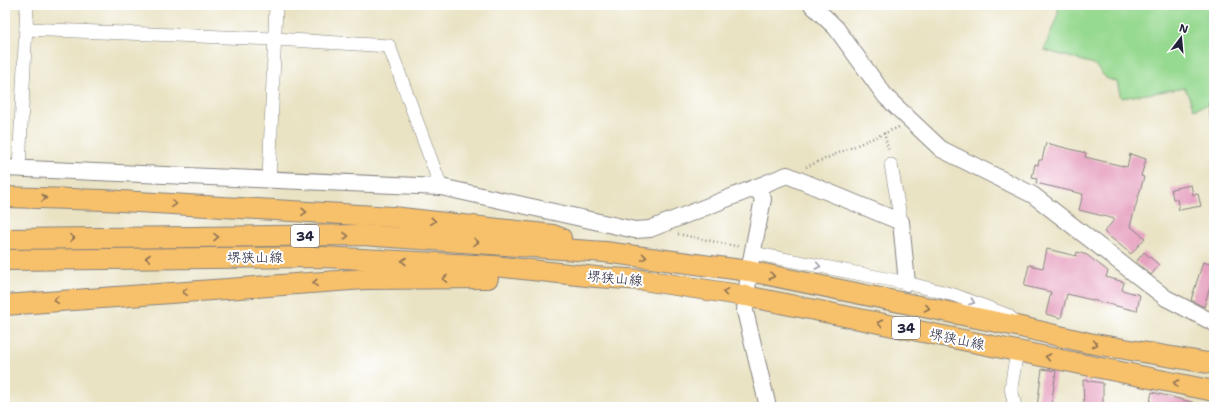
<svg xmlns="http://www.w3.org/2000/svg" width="1219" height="412" font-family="'Shantell Sans','Klee One',sans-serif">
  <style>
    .green { fill: #96d990; stroke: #5c7e66 }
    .building { fill: #e59cbd }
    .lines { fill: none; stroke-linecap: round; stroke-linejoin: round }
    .service-casing { stroke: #868280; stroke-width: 8 }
    .minor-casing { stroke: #868280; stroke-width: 14 }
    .tertiary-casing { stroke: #868280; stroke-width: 18 }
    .primary-casing { stroke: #868280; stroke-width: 22 }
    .path { stroke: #868280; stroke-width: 2.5; stroke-dasharray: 1 3; stroke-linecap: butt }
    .service { stroke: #fff; stroke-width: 6 }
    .minor { stroke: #fff; stroke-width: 13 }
    .tertiary { stroke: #fff; stroke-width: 16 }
    .primary { stroke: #f7c06b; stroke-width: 20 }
    .oneway { stroke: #8c7153 }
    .oneway2 { stroke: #9c9ca7 }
    .labels { text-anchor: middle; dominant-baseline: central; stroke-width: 4; stroke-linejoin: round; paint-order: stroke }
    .shield { fill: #fff; stroke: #646476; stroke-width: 1 }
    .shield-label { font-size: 13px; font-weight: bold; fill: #22223b }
    .street-label { font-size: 14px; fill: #22223b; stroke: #fff }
  </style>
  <rect width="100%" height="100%" fill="#fff"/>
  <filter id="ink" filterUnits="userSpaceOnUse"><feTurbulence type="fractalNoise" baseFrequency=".025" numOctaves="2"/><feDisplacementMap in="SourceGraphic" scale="8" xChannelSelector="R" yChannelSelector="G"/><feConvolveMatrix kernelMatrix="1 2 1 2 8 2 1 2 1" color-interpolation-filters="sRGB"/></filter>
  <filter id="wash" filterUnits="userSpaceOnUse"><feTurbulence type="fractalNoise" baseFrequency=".012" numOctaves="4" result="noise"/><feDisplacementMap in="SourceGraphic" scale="16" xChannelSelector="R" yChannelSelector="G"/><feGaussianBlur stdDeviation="0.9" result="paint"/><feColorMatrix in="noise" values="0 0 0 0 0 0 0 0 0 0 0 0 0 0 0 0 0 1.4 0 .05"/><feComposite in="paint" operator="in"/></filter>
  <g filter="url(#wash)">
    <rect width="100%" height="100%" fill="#e9e3c4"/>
    <polygon class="green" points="1058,5 1214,5 1214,103 1194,109 1185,88 1121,98 1117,82 1106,78 1094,64 1044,50 1058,14"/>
    <g id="blocks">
      <g class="building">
        <polygon points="1046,143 1086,153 1085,157 1127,167 1130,154 1146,159 1141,176 1144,177 1130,226 1145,238 1131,254 1104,232 1115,219 1079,210 1083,194 1036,183 1037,179 1032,178 1035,164 1038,165 1039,160 1042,160"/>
        <polygon points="1191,185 1193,195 1198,194 1201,206 1179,210 1177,199 1173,199 1171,189"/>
        <polygon points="1047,249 1076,256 1077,252 1087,255 1108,271 1106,277 1124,282 1122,290 1140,295 1137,311 1067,294 1061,318 1046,314 1051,292 1024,286 1029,265 1043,268"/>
        <polygon points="1144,252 1159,265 1151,275 1136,262"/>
        <polygon points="1203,262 1214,265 1210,287 1204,307 1191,300"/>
        <polygon points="1042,369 1056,371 1051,407 1037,407"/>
        <polygon points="1083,380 1103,383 1103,407 1084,407"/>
        <polygon points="1152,392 1195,403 1195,407 1149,407"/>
      </g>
    </g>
  </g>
  <g filter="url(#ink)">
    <use href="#blocks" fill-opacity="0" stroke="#868280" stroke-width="1"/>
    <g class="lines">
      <defs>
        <polyline id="service" points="1212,104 1214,119"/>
        <g id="minor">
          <polyline points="26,29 275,39 389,46 441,187"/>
          <polyline points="891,165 901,222"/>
          <polyline points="19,168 27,5"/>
          <polyline points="269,180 276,5"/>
          <polyline points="753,253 907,283 954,295 1007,315 1013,320"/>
          <polyline points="1015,407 1011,388 1017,351"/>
        </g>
        <g id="tertiary">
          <polyline points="812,5 836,28 886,97 941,149 1033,195 1166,298 1214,323"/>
          <polyline points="5,168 441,187 635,230 650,229 787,175 901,222 907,283"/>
          <polyline points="757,188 763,199 749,271 745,311 768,407"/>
        </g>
        <g id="primary">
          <polyline points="5,197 104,200 393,217 553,235 561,238"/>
          <polyline points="5,239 362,235 605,252 749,271 1021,327 1089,343 1214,364"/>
          <polyline points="5,260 323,257 494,266 596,277 643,280 746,296 1214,391"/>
          <polyline points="5,305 365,279 488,278"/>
        </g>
      </defs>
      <use href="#service" class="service-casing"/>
      <use href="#minor" class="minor-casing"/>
      <use href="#tertiary" class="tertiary-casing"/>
      <use href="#primary" class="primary-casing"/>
      <g class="path">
        <polyline points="884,133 889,152"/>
        <polyline points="806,167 899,127"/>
        <polyline points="678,234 740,247"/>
      </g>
      <use href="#service" class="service"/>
      <use href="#minor" class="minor"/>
      <use href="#tertiary" class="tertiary"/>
      <use href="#primary" class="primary"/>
    </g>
    <defs><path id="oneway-chevron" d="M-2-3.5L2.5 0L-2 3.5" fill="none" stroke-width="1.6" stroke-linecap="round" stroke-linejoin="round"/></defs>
    <g class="oneway">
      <use href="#oneway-chevron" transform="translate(44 198) rotate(1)"/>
      <use href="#oneway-chevron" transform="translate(174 204) rotate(3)"/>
      <use href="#oneway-chevron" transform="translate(304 212) rotate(3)"/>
      <use href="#oneway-chevron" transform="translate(433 221) rotate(6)"/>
      <use href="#oneway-chevron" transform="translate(346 236) rotate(-1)"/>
      <use href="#oneway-chevron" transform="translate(216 237) rotate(-1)"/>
      <use href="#oneway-chevron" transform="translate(72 238) rotate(-1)"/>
      <use href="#oneway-chevron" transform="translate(476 242) rotate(3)"/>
      <use href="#oneway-chevron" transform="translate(644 257) rotate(8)"/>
      <use href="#oneway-chevron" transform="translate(148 258) rotate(180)"/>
      <use href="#oneway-chevron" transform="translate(404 261) rotate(-176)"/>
      <use href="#oneway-chevron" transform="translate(772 276) rotate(12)"/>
      <use href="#oneway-chevron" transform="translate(445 279) rotate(179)"/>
      <use href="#oneway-chevron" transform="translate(315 283) rotate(176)"/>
      <use href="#oneway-chevron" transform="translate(185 292) rotate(176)"/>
      <use href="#oneway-chevron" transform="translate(725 292) rotate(-171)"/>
      <use href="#oneway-chevron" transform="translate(56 300) rotate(176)"/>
      <use href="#oneway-chevron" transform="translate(927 308) rotate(12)"/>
      <use href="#oneway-chevron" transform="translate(880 323) rotate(-168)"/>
      <use href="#oneway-chevron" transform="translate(1095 344) rotate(10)"/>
      <use href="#oneway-chevron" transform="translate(1048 357) rotate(-169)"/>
      <use href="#oneway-chevron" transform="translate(1176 383) rotate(-169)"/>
    </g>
    <g class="oneway2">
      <use href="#oneway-chevron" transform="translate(818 266) rotate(11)"/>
      <use href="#oneway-chevron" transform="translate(972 302) rotate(21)"/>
    </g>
  </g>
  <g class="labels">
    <g class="shield">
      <rect x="291" y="225" width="28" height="22" rx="3"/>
      <rect x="892" y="317" width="28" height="22" rx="3"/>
    </g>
    <g class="shield-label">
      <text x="305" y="236">34</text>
      <text x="906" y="328">34</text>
    </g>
    <g class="street-label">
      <text x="255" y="257">堺狭山線</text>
      <text transform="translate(615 278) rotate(5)">堺狭山線</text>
      <text transform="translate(957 339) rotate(12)">堺狭山線</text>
    </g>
  </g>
  <rect width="1219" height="412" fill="none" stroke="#fff" stroke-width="20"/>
  <g transform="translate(1181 38) rotate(16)" stroke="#ffffff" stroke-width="3" paint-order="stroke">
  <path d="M0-3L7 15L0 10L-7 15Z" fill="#22223b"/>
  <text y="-6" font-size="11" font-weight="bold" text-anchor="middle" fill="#22223b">N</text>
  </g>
</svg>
